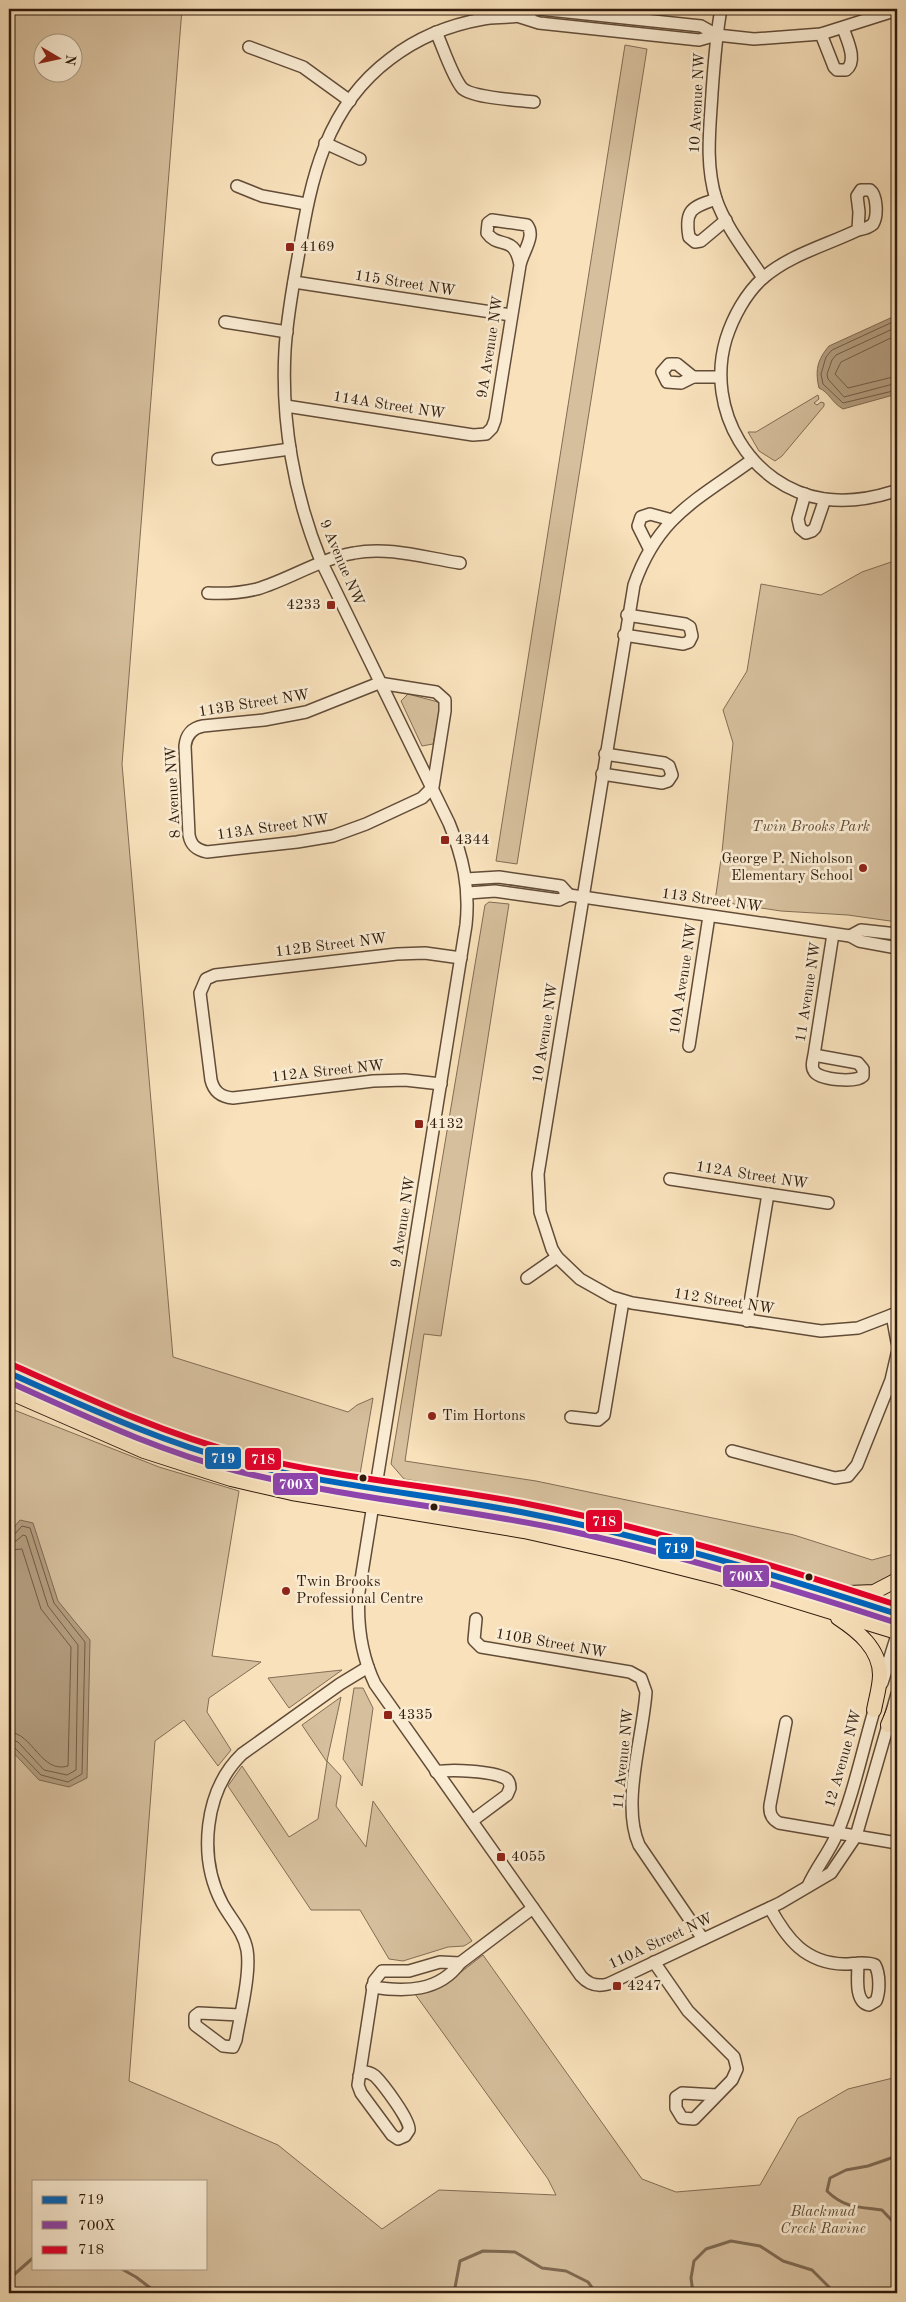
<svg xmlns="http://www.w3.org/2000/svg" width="906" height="2302" font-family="'Old Standard TT',serif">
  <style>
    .green { fill: #d6bf9d; stroke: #836d54; fill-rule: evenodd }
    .water { fill: #b49e80; stroke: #7f6a52 }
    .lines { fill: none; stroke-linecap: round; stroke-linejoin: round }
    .shore { stroke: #725c46; stroke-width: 1 }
    .stream { stroke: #7f6a52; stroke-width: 3 }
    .minor-casing { stroke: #624c38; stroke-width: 14 }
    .major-casing { stroke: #301b0c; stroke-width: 16 }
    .minor { stroke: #faecd3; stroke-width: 11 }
    .major { stroke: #f8e1bb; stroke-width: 14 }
    .bus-1-casing { stroke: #faecd3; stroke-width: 10 }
    .bus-2-casing { stroke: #faecd3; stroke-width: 10 }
    .bus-3-casing { stroke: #faecd3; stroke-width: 10 }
    .bus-1 { stroke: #0065bd; stroke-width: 6 }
    .bus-2 { stroke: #8e44ad; stroke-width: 6 }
    .bus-3 { stroke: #e4002b; stroke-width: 6 }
    .poi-dot { fill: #8f2418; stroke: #faecd3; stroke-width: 2 }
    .bus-dot { fill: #301b0c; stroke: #faecd3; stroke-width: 2 }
    .labels { text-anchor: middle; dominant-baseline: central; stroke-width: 5; stroke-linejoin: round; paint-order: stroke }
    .street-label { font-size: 15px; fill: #301b0c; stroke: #faecd3 }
    .poi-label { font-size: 15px; fill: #301b0c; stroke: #faecd3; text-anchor: start }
    .park-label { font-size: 15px; font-style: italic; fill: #624c38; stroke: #faecd3 }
    .line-badge { stroke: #faecd3; stroke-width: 2 }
    .badge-label { font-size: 14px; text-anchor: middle; font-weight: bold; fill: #fff }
  </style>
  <rect width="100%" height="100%" fill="#f8e1bb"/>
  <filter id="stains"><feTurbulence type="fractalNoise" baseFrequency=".004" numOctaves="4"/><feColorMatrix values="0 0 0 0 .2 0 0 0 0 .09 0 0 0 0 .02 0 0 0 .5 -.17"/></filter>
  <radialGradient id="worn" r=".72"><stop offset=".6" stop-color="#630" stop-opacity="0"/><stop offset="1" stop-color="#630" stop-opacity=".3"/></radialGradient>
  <g class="green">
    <path d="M 9,9 L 182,9 L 122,764 L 173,1357 L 348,1412 L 357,1405 L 373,1398 L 359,1480 L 237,1454 L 154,1429 L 9,1362 ZM 42,42 L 72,42 L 72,72 L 42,72 Z"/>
    <polygon points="625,45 647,49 517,864 496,861"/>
    <polygon points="818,395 819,399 814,403 817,405 821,402 824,403 824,406 782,456 775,461 759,451 748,432 756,432"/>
    <polygon points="897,560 897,922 848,915 781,911 715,901 722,852 733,743 723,710 747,671 761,584 821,595 862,572"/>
    <polygon points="408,694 442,703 433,744 422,746 401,701"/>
    <polygon points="489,902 509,904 441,1336 424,1334 405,1461 536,1481 794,1535 872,1560 894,1554 897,1545 897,1574 883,1585 860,1589 829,1584 722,1552 525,1500 404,1479 391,1464 485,905"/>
    <path d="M 9,1408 L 159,1467 L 239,1491 L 212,1656 L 261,1662 L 209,1698 L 207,1712 L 231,1750 L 218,1766 L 184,1720 L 155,1741 L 129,2081 L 278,2145 L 382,2229 L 439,2190 L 556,2195 L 548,2179 L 415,1994 L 452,1979 L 483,1955 L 642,2179 L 676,2192 L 760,2185 L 798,2118 L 848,2089 L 897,2077 L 897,2293 L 9,2293 ZM 34,2181 L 206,2181 L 206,2268 L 34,2268 Z"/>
    <polygon points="342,1670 289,1708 268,1678"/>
    <polygon points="354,1688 363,1688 373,1708 362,1786 343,1759"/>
    <polygon points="341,1697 327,1761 341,1776 336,1806 366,1847 373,1801 472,1941 464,1946 448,1947 403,1961 389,1959 360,1910 311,1910 228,1786 242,1766 289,1837 318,1819 327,1762 302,1725"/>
  </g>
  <g class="water">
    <path d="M 897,315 L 897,394 L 843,409 C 832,403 829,392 819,388 C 815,371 817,360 829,346 Z"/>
    <polygon points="20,1520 33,1523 58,1601 90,1640 87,1778 69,1787 39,1780 9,1748 9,1533"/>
  </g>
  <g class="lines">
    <g class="shore">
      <polyline points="897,320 832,350 826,357 821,374 823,384 843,403 897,390"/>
      <polyline points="897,327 836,355 832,360 827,374 828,379 844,397 897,383"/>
      <polyline points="897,335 841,362 835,374 848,388 897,376"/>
      <polyline points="9,1536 14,1535 22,1526 30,1528 54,1603 85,1642 82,1774 68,1782 41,1775 14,1747 9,1745"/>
      <polyline points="9,1542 16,1541 23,1535 26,1536 48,1606 78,1645 76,1770 67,1775 44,1770 18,1742 9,1739"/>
      <path d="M 9,1550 L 22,1549 L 41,1609 L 71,1647 L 68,1766 C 41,1774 33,1733 9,1732"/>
    </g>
    <g class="stream">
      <path d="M 897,2156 L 868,2166 L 846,2170 L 830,2178 L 827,2191 C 844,2208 859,2207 882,2210 L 897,2226"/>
      <polyline points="120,2268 136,2277 157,2293"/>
      <polyline points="9,2279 34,2257"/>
      <polyline points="454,2293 460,2261 483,2251 515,2252 542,2268 566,2271 588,2282 596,2293"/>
      <polyline points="693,2293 691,2278 694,2261 706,2249 731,2241 760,2246 783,2261 812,2270 830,2288 838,2293"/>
    </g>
    <defs>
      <g id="minor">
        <path d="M 538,9 C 531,11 524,15 517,16 C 506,18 494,17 483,19 C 449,25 417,38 390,59 C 326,107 311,178 299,252 C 293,285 287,317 285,350 C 281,421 294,495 321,561 L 449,823 C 463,857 470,888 466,925 L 359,1592 C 357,1623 361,1655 375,1684 L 581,1976 C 588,1984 597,1987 608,1984 L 780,1903 L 831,1873 L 856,1836 L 897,1694"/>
        <polyline points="539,9 701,26 717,35"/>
        <path d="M 721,9 C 716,36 714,64 712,93 C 710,128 705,164 716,199 C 726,228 747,253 763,278"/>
        <polyline points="517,16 539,23 699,40 717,35 754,39 821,34 897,10"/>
        <path d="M 436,32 C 443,47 452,76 462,88 C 472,98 518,100 534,102"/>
        <path d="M 821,34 L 834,67 L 837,70 L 846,70 C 858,61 847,40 843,28"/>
        <polyline points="249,47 303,67 350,101"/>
        <polyline points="325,143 360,159"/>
        <polyline points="237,186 262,196 306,204"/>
        <path d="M 716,199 C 693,207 684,209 689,237 L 695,242 L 701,241 L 726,220"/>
        <path d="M 858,230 C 863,229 869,228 873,224 C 878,216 877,195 870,190 L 861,190 L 857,196 L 859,212 L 858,230 C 827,245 789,255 763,278 C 746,293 733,317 726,339 C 705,410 750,487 824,499 C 847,502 870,499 892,492"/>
        <polyline points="294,282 511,315"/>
        <polyline points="225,322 287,332"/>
        <polygon points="669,364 677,364 693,377 681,383 667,382 662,372"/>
        <polyline points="693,377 720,377"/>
        <path d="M 286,406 L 473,435 L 486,434 L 492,428 L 495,420 L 520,265 C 523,251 536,236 527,225 L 492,220 L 488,223 L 487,233 C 499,250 514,233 520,265"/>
        <polyline points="218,459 290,449"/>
        <path d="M 752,460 C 697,500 658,516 634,585 L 538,1174 L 540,1212 L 552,1249 L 557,1257 L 580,1279 L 612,1297 L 632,1303 L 821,1331 L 858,1328 L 897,1313"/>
        <polyline points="805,494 798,519 800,528 806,533 812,531 815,528 825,499"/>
        <polyline points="649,548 638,526 641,517 650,514 672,520"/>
        <path d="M 208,593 C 225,594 240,593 257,589 C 290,579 319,559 354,553 C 388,546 426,558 460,563"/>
        <polyline points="624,635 683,644 689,642 692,636 690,627 685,624 627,615"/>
        <path d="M 379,683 L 436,692 L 445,700 L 445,711 L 433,787 L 422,798 L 366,824 L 333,836 L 297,842 L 207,852 C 197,850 191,846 189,835 L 185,746 C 186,735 192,728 203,726 L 264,720 L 306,712 Z"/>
        <polyline points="602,774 662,783 668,781 672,775 669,766 664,763 605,754"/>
        <polyline points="466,879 499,877 561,886 569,895"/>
        <polyline points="468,893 495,891 559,900 569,895 850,936 859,941 897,948"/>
        <polyline points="850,936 861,930 897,934"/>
        <polyline points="689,1046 709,916"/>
        <path d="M 814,1055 L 858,1063 L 863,1069 L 863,1076 C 856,1083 819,1080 814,1071 C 811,1067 813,1060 814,1055 L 833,934"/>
        <path d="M 441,1084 L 405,1080 L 373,1081 L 233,1098 C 221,1097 214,1092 211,1080 L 200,993 L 206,979 L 215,975 L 397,954 L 425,953 L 461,958"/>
        <polyline points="670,1179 828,1203"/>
        <polyline points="527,1278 557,1257"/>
        <polyline points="892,1315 897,1342"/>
        <polyline points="747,1321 768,1194"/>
        <polyline points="571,1417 598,1420 604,1415 623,1301"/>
        <polyline points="732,1451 835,1478 848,1476 857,1465 891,1380 897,1354"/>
        <path d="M 476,1619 L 474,1640 L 481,1647 L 630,1672 L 641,1678 L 646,1692 C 643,1737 621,1804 639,1845 L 703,1939"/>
        <polyline points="882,1683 897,1635"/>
        <path d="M 786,1722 L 770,1805 C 769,1814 772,1819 779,1823 L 897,1843"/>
        <path d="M 436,1772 C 451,1769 491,1771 505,1778 C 509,1780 510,1783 510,1788 L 507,1795 L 472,1821"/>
        <path d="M 808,1886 C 816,1868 828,1854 836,1836 C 854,1794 863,1747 876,1704"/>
        <path d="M 770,1908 C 787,1939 805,1963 844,1964 C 854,1964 866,1961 875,1965 C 880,1974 880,1992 876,2001 L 869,2005 C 854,2002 858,1976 858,1963"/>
        <polyline points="654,1962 688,2011 734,2057 737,2069 732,2080 694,2119 682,2118 676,2108 676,2097 682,2093 717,2095"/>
        <path d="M 372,1987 C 405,1992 439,1992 460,1963 L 533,1908"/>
        <path d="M 240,2015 L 199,2013 L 195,2016 L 195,2025 L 223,2046 L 233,2047 L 236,2040 C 240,2016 251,1973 247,1950 C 244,1932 230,1918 222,1903 C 198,1857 204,1791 242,1754 L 340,1684 L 368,1667"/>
        <path d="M 359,2076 L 364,2072 C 368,2072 371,2073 375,2076 C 383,2084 411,2121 409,2130 L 405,2136 L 398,2139 L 392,2135 L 361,2093 L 358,2085 L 374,1981 L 382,1971 L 409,1971 L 440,1962 L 460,1963"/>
      </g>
      <g id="major">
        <path d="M 9,1373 C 84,1406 158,1441 238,1462 C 330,1486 427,1494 521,1512 C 648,1537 774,1573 897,1614"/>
        <polyline points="9,1392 144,1451 231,1479 292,1493 524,1531 622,1553 721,1578 897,1632"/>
        <polyline points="849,1593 874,1592 897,1580"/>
        <path d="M 838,1618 C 858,1631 880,1649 880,1675 C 880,1686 876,1699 874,1710"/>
        <polyline points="888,1725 897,1704"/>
      </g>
    </defs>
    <use href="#minor" class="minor-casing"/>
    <use href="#major" class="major-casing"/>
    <use href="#minor" class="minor"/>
    <use href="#major" class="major"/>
    <defs>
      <path id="bus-1" d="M 9,1373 C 84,1406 159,1441 238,1462 C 331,1486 427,1494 521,1512 C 649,1537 774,1574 897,1614"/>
      <path id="bus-2" d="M 9,1382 C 83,1415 158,1451 237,1471 C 345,1498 456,1507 565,1530 C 676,1554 786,1587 894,1622"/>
      <path id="bus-3" d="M 13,1365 C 87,1398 162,1433 241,1454 C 333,1478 429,1485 523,1503 C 650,1528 774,1565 897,1605"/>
    </defs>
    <use href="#bus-1" class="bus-1-casing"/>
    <use href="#bus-2" class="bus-2-casing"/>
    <use href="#bus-3" class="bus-3-casing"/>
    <use href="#bus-1" class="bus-1"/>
    <use href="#bus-2" class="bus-2"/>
    <use href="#bus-3" class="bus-3"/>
  </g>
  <g class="poi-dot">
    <rect x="285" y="242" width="10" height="10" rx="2.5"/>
    <rect x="326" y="600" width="10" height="10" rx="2.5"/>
    <rect x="440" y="835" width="10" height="10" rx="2.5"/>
    <circle cx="863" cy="868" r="5"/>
    <rect x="414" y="1119" width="10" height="10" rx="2.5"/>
    <circle cx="432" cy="1416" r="5"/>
    <circle cx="286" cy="1591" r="5"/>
    <rect x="383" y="1710" width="10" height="10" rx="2.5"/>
    <rect x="496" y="1852" width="10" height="10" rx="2.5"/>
    <rect x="612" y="1981" width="10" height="10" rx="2.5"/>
  </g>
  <g class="bus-dot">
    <circle cx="363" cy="1478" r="4.5"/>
    <circle cx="434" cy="1507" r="4.5"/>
    <circle cx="809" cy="1577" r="4.5"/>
  </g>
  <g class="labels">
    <g class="street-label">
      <text transform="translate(698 103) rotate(-87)">10 Avenue NW</text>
      <text transform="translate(405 284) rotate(9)">115 Street NW</text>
      <text transform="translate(491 347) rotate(-81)">9A Avenue NW</text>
      <text transform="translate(389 406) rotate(9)">114A Street NW</text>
      <text transform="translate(341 563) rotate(67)">9 Avenue NW</text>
      <text transform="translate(254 704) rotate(-9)">113B Street NW</text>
      <text transform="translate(174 792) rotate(-93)">8 Avenue NW</text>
      <text transform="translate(273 828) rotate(-8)">113A Street NW</text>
      <text transform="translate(712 901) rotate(8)">113 Street NW</text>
      <text transform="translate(331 946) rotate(-7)">112B Street NW</text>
      <text transform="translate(684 979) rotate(-81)">10A Avenue NW</text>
      <text transform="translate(809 992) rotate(-81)">11 Avenue NW</text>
      <text transform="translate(546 1033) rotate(-81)">10 Avenue NW</text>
      <text transform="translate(328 1072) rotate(-6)">112A Street NW</text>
      <text transform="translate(752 1176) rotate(9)">112A Street NW</text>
      <text transform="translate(404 1222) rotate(-81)">9 Avenue NW</text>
      <text transform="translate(724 1302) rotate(9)">112 Street NW</text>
      <text transform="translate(551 1644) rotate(10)">110B Street NW</text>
      <text transform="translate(624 1759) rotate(-84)">11 Avenue NW</text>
      <text transform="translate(844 1759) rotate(-74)">12 Avenue NW</text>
      <text transform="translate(661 1942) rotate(-25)">110A Street NW</text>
    </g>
    <g class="poi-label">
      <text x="300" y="247">4169</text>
      <text x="321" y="605" text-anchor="end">4233</text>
      <text x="455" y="840">4344</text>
      <text x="853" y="859" text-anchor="end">George P. Nicholson<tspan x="853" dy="17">Elementary School</tspan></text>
      <text x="429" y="1124">4132</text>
      <text x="442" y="1416">Tim Hortons</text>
      <text x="296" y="1582">Twin Brooks<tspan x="296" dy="17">Professional Centre</tspan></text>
      <text x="398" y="1715">4335</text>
      <text x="511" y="1857">4055</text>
      <text x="627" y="1986">4247</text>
    </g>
    <g class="park-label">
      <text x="811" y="827">Twin Brooks Park</text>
      <text x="823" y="2212">Blackmud<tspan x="823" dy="17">Creek Ravine</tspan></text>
    </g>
  </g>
  <g class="line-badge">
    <rect x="204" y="1446" width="38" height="24" rx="5" fill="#0065bd"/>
    <rect x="244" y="1447" width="38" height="24" rx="5" fill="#e4002b"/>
    <rect x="272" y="1472" width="47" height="24" rx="5" fill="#8e44ad"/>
    <rect x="585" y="1509" width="38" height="24" rx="5" fill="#e4002b"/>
    <rect x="657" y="1536" width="38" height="24" rx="5" fill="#0065bd"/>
    <rect x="722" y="1564" width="48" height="24" rx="5" fill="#8e44ad"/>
  </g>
  <g class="badge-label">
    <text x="223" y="1463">719</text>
    <text x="263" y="1464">718</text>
    <text x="296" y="1489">700X</text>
    <text x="604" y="1526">718</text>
    <text x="676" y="1553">719</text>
    <text x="746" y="1581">700X</text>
  </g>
  <rect width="906" height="2302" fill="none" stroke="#f8e1bb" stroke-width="30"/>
  <rect x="10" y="10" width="886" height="2282" fill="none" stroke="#301b0c" stroke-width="2.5"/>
  <rect x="15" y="15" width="876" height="2272" fill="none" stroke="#301b0c"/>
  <rect x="32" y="2180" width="175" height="90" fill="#faecd3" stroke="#a99883"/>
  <rect x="42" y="2196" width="25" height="8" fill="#0065bd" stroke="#a99883"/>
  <text x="78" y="2204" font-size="15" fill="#301b0c">719</text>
  <rect x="42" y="2221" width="25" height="8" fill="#8e44ad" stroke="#a99883"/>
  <text x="78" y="2230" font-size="15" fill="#301b0c">700X</text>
  <rect x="42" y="2246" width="25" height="8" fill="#e4002b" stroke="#a99883"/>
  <text x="78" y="2254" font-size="15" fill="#301b0c">718</text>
  <g transform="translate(58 58) rotate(99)"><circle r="24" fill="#faecd3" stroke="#a99883"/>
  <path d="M0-4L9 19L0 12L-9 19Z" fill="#8f2418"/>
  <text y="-8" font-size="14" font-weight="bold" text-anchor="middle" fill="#301b0c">N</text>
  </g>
  <rect width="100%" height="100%" filter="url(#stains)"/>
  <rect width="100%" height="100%" fill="url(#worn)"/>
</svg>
